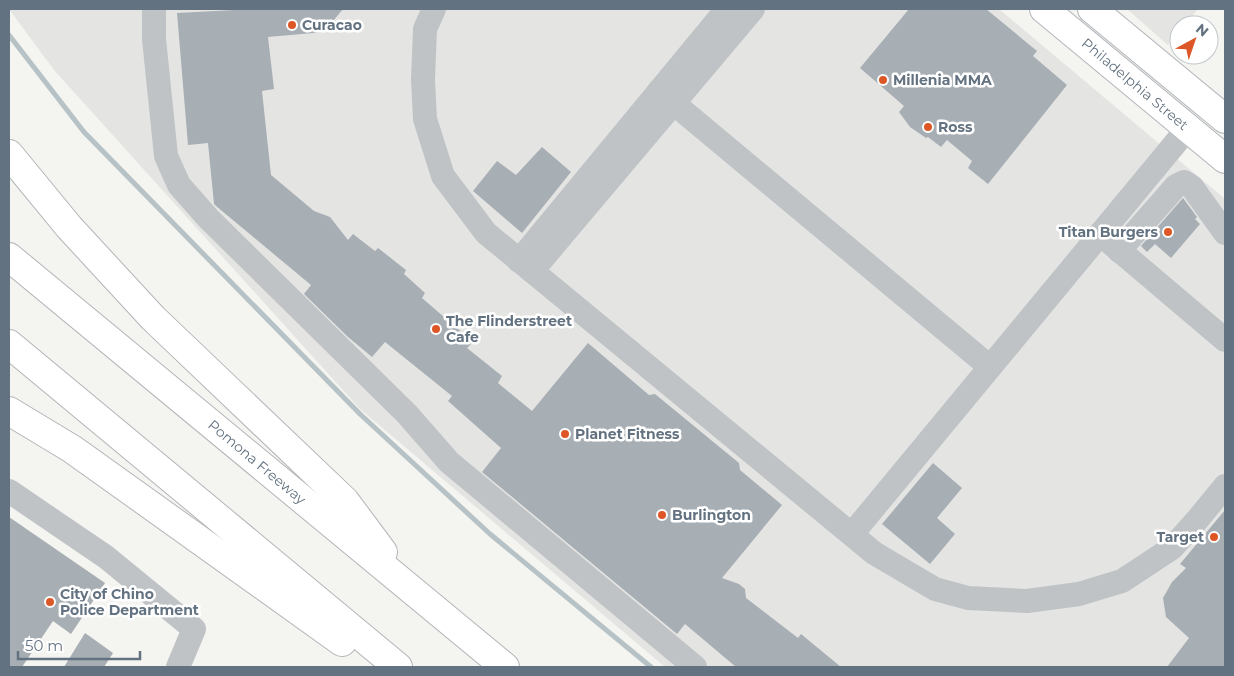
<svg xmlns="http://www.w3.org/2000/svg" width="1234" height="676" font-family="Montserrat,sans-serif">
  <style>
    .built { fill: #e4e5e3 }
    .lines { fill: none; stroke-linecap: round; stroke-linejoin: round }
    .stream { stroke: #b6c2c6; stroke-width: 5 }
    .building { fill: #a7aeb4 }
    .major-casing { stroke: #b2b6ba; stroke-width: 30 }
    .highway-casing { stroke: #b2b5b8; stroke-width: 30 }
    .minor { stroke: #bfc3c6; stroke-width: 24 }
    .major { stroke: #fff; stroke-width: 28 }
    .highway { stroke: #fff; stroke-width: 28 }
    .poi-dot { fill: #dd5726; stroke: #fff; stroke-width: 2 }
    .labels { text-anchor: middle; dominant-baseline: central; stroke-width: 5; stroke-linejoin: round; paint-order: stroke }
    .poi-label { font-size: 14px; font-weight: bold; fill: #637280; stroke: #fff; text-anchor: start }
    .street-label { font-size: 14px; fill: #637280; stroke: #fff }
  </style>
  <rect width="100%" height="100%" fill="#f4f4f0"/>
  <g class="built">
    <polygon points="9,9 999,9 1225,199 1225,667 665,667 360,409 54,70"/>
    <polygon points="1127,9 1198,9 1185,25 1179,25 1179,32 1168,45"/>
  </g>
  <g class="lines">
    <polyline class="stream" points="9,35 84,132 360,414 490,534 651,667"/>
  </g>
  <g class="building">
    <polygon points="253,9 343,9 324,32 268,37 274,89 262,91 271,175 314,211 330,217 348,240 353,234 375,251 378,248 406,270 404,274 425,293 422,298 473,342 467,348 502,376 498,383 532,411 588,343 649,395 655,394 739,463 740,470 782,505 722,578 739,584 745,589 746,598 798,638 801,634 841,667 736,667 685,624 677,634 482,472 501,448 448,401 452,396 385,342 372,357 348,337 304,294 311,285 216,206 214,204 208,143 188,145 177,13"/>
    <polygon points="909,9 986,9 1037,51 1033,56 1067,85 988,184 968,168 972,161 947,140 941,147 928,137 926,138 910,127 899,112 904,106 860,68"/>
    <polygon points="542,147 571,172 522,233 473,191 497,161 516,175"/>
    <polygon points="1183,198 1197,217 1195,219 1200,224 1171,258 1155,244 1147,252 1141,246"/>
    <polygon points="933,463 962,488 937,518 955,534 930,564 882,524"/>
    <polygon points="1225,510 1225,667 1167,667 1189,638 1166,617 1163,598 1172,582 1186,568 1180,564"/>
    <polygon points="9,517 105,583 71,634 53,621 22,667 9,667"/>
    <polygon points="85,633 113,653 104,667 64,667"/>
  </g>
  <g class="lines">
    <defs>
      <g id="major">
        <polyline points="1044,9 1225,159"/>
        <polyline points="1092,9 1225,119"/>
      </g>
      <g id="highway">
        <polyline points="9,154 69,227 153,318 345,501 383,552"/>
        <polyline points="9,257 505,667"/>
        <polyline points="9,344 398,667"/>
        <polyline points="9,411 72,449 342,642"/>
      </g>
    </defs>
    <use href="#major" class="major-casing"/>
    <use href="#highway" class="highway-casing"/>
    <g class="minor">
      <polyline points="154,9 154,39 166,156 179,185 208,218 407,414 449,462 695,667"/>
      <polyline points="434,9 425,29 423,80 425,119 443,176 486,233 874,553 935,589 968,598 1027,601 1079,594 1122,581 1172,548 1198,519 1225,486"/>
      <polyline points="659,91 990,367"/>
      <polyline points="1100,234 1225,340"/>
      <polyline points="1119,251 1176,186 1184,182 1192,187 1225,233"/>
      <polyline points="519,261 727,9"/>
      <polyline points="532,271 753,9"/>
      <polyline points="9,491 106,557 194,629 178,667"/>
      <polyline points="852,534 1188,128"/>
    </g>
    <use href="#major" class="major"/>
    <use href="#highway" class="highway"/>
  </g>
  <g class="poi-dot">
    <circle cx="292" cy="25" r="5"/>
    <circle cx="883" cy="80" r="5"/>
    <circle cx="928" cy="127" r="5"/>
    <circle cx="1168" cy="232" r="5"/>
    <circle cx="436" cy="329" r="5"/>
    <circle cx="565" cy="434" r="5"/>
    <circle cx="662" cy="515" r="5"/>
    <circle cx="1214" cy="537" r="5"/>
    <circle cx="50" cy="602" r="5"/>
  </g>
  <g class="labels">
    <g class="poi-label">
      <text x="302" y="25">Curacao</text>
      <text x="893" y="80">Millenia MMA</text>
      <text x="938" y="127">Ross</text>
      <text x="1158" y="232" text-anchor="end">Titan Burgers</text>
      <text x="446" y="321">The Flinderstreet<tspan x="446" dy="16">Cafe</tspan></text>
      <text x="575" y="434">Planet Fitness</text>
      <text x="672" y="515">Burlington</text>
      <text x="1204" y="537" text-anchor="end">Target</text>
      <text x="60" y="594">City of Chino<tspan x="60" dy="16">Police Department</tspan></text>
    </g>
    <g class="street-label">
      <text transform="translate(1135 84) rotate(40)">Philadelphia Street</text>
      <text transform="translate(257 462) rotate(40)">Pomona Freeway</text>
    </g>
  </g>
  <rect width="1234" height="676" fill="none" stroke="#637280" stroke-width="20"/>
  <g transform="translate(1194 40) rotate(40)"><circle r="24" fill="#ffffff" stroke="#c1c7cc"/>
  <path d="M0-4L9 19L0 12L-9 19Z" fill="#dd5726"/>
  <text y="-8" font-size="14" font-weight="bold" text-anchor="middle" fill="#637280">N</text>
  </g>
  <path d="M18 651v8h122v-8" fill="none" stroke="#637280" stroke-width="2.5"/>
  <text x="25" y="651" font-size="15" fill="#637280" stroke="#ffffff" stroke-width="4" paint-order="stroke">50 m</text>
</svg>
